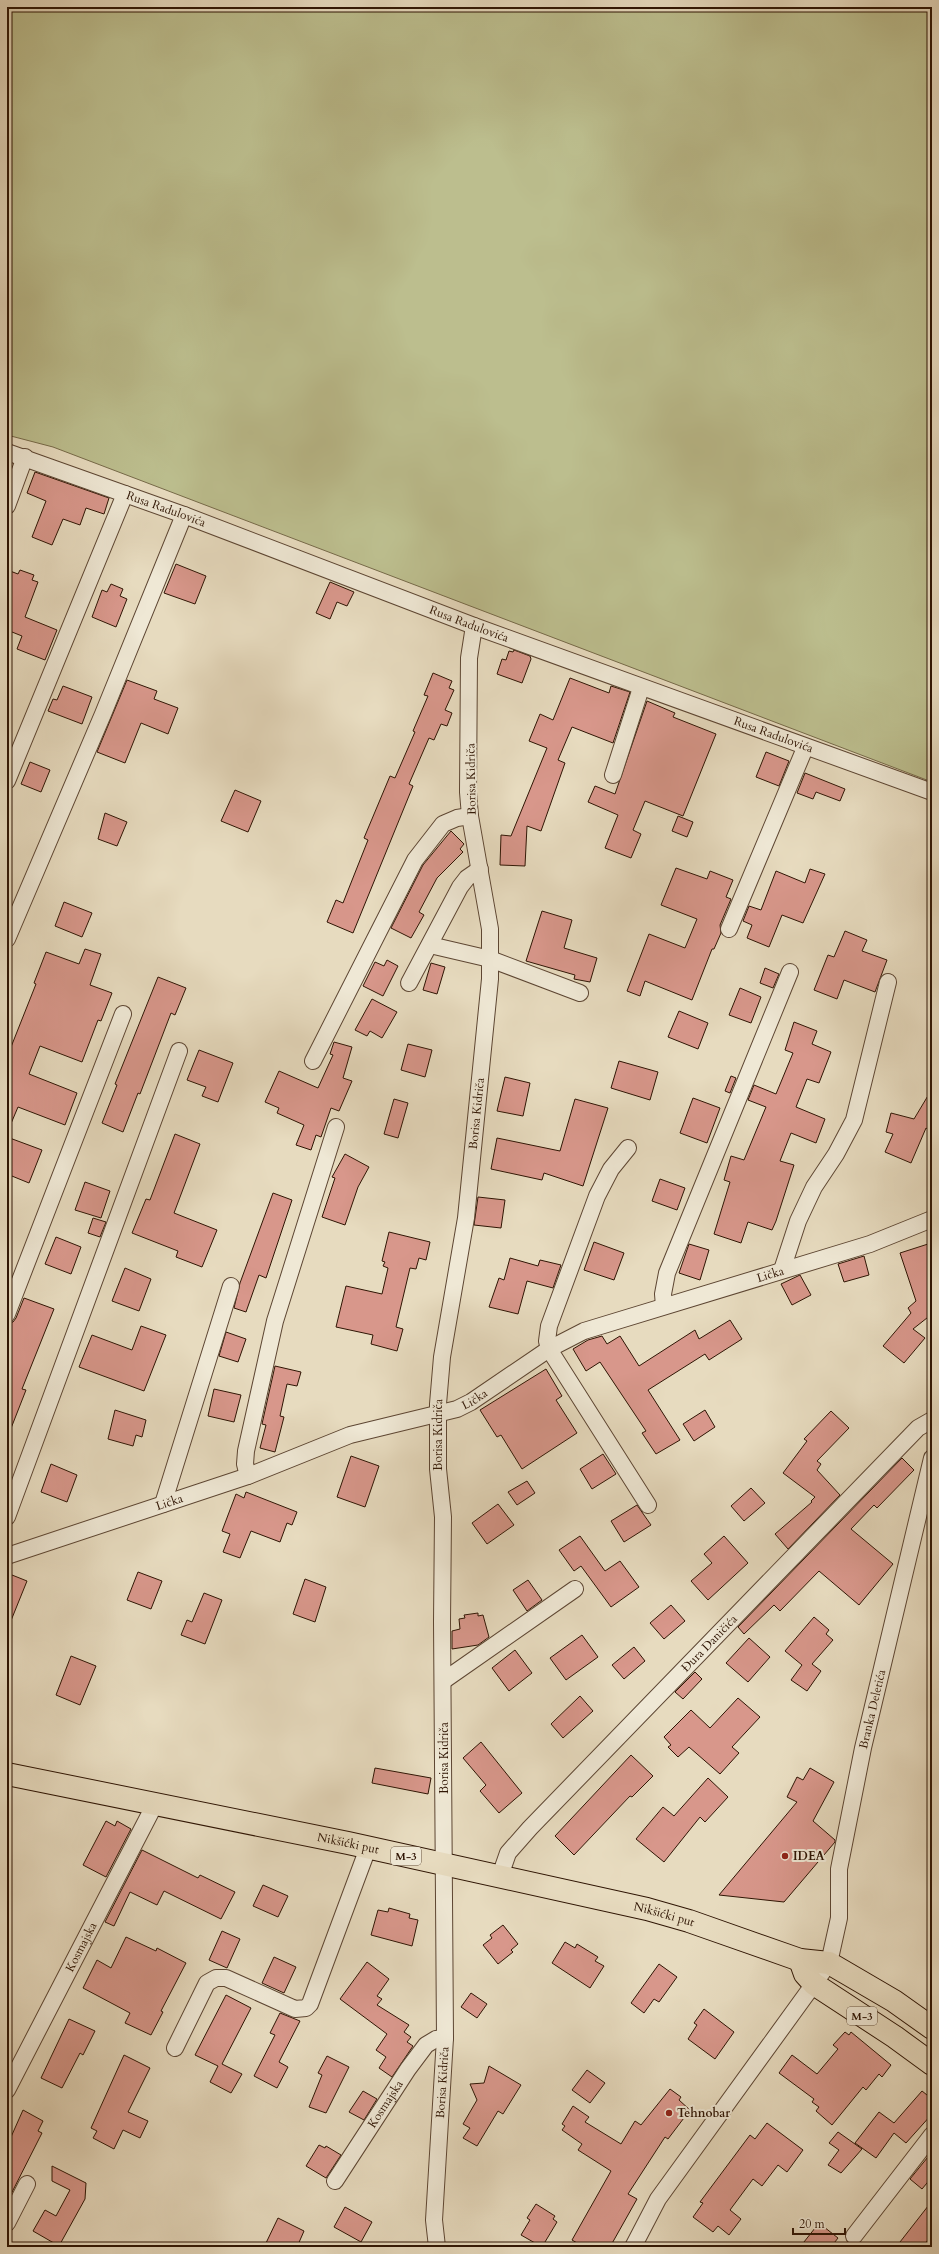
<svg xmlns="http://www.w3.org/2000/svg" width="939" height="2254" font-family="Cardo,serif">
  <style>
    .green { fill: #bcbe8e; stroke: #766a49 }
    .building { fill: #d8978b; stroke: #2f1504 }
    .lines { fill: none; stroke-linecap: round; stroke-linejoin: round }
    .street-casing { stroke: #5d4633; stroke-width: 18 }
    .primary-casing { stroke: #2f1504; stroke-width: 24 }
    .street { stroke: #efe8d5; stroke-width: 16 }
    .primary { stroke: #e7dbbf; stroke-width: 22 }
    .poi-dot { fill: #8f2418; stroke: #efe8d5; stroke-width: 1.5 }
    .labels { text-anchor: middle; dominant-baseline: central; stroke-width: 4; stroke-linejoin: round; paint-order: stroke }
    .shield { fill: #efe8d5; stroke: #695443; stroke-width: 1 }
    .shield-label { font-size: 11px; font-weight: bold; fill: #2f1504 }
    .street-label { font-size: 12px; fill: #2f1504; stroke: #efe8d5 }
    .poi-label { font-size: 12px; font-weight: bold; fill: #2f1504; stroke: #efe8d5; text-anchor: start }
  </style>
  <rect width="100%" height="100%" fill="#e7dbbf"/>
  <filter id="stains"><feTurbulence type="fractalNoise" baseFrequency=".005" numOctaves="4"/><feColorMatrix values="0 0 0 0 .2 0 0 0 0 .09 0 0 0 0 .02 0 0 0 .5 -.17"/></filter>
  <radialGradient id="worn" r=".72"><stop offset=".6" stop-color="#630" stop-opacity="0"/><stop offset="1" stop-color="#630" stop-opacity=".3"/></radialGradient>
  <polygon class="green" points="7,7 932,7 932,782 53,447 7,435"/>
  <g class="building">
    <polygon points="35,472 109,498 104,514 86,508 80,525 63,519 52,545 32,537 46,501 27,493"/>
    <polygon points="176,564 206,576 195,604 164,593"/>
    <polygon points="20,570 34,575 32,580 38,582 25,617 57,630 45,660 17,649 22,636 7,630 7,579 10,571 18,574"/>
    <polygon points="330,582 354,592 347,606 337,602 330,619 316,613"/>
    <polygon points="111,584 123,589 120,596 127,599 116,627 92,617 102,590 107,592"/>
    <polygon points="514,650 530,656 531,659 522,683 497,674 502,659 506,660 509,651 513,652"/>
    <polygon points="433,673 452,681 449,688 454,690 445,710 452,713 447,726 441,724 434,740 429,738 409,784 413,786 353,933 327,922 336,900 343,903 368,840 364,838 390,776 395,778 415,732 413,731 428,696 424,695"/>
    <polygon points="570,678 609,693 611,686 630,692 613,743 572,727 558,760 565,763 541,831 527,826 525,866 500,865 501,835 511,836 547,748 529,741 540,714 553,720"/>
    <polygon points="127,680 157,691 154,699 178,708 168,734 141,723 125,763 97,752"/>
    <polygon points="63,686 92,697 82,724 48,711 53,699 57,700"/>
    <polygon points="647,701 675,713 673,717 716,734 683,816 645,801 633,830 641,834 631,858 605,848 618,815 588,802 595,786 615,794"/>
    <polygon points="766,752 789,761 779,786 756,777"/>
    <polygon points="30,762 50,770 41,792 21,784"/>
    <polygon points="805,773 845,789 840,801 816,792 813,799 797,793"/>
    <polygon points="235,790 261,801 248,832 221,821"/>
    <polygon points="105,813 127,822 117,846 98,839"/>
    <polygon points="678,816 693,822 687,837 672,831"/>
    <polygon points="451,831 464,844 460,849 463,852 437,878 419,912 424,915 411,938 391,928 423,865"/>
    <polygon points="676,868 707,879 710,871 733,880 726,897 731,899 720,925 721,933 714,949 712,949 692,1000 645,981 640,996 627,991 649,934 685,948 697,919 661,905"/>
    <polygon points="810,869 825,874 803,923 782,915 769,947 747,938 752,925 743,921 749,906 761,910 776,871 805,883"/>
    <polygon points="64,902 92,913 82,937 55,926"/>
    <polygon points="542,911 572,920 564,948 597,958 590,982 574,979 575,975 526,961"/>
    <polygon points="845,931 867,940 862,951 887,960 875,992 844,980 837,999 814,990 828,955 834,957"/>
    <polygon points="85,949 101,954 90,985 112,993 101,1021 98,1020 82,1062 40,1046 29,1074 77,1093 65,1125 18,1107 7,1133 7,1045 11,1047 36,984 34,983 46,952 79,964"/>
    <polygon points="387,960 398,966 383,996 363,986 375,962 384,966"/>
    <polygon points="431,963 445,967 437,994 423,990"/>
    <polygon points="765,968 779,974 773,988 760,983"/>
    <polygon points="158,977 186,988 175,1015 171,1013 140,1094 138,1093 123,1132 102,1123 117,1085 115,1084"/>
    <polygon points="740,988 761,997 751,1023 729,1015"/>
    <polygon points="372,999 397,1012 382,1038 370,1031 367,1036 355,1030"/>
    <polygon points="679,1011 708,1023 698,1049 668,1037"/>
    <polygon points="794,1022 817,1031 812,1044 831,1052 819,1083 807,1079 796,1107 825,1119 816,1143 791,1133 780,1161 794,1165 776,1221 772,1230 748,1222 741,1243 714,1234 730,1182 724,1180 731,1156 744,1160 766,1107 748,1100 754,1085 776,1094 793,1053 785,1050"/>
    <polygon points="334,1042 352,1047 343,1078 352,1081 339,1111 331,1108 321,1137 316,1135 311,1150 296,1145 304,1125 277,1113 279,1108 265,1102 279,1071 318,1088 333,1055 330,1054"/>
    <polygon points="408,1044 432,1050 425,1077 401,1070"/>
    <polygon points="199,1050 233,1063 218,1102 202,1096 206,1087 187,1080"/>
    <polygon points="619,1061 658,1072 650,1100 611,1088"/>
    <polygon points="731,1076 736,1078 730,1093 725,1091"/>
    <polygon points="505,1077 530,1083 523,1116 497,1111"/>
    <polygon points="932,1089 932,1132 926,1128 911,1163 885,1152 893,1134 886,1132 891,1113 914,1119"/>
    <polygon points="693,1098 720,1108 707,1143 680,1133"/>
    <polygon points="394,1099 408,1103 398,1138 384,1134"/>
    <polygon points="575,1099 608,1108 583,1186 544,1173 542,1180 491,1169 497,1138 560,1151"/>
    <polygon points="175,1134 200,1144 174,1213 217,1230 202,1267 176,1257 178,1251 132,1233 146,1199 150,1200"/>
    <polygon points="7,1137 42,1150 29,1183 7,1174"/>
    <polygon points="345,1154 369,1167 358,1187 345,1225 322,1217 335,1178 332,1177"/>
    <polygon points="660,1179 685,1188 677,1210 652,1201"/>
    <polygon points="85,1182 110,1191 101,1218 75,1210"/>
    <polygon points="273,1193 292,1200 266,1278 259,1275 246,1312 234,1308 240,1283"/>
    <polygon points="478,1197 505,1200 501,1228 474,1225"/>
    <polygon points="93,1218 106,1222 100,1237 88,1233"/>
    <polygon points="389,1232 430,1242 426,1260 419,1258 416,1269 410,1268 396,1327 403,1329 397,1351 371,1344 373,1335 336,1327 346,1286 382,1294 388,1268 383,1266 385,1262 382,1261"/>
    <polygon points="56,1237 81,1247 71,1274 45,1264"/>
    <polygon points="594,1242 624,1253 614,1280 584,1270"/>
    <polygon points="689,1244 709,1250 700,1280 679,1273"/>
    <polygon points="928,1244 932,1256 932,1314 913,1329 925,1338 904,1363 883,1346 911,1313 908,1308 916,1301 900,1253"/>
    <polygon points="864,1256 869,1275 844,1282 838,1264"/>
    <polygon points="510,1258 538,1266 540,1260 561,1265 553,1288 527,1281 518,1314 489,1307 499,1278 504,1280"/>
    <polygon points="125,1268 151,1279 139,1311 112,1301"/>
    <polygon points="800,1275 811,1295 792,1305 781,1284"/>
    <polygon points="24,1298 54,1309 22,1389 26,1390 8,1436 7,1323 13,1322 16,1318"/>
    <polygon points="730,1320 742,1339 709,1360 705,1354 648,1390 680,1440 656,1454 642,1433 646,1431 600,1362 586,1371 573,1349 588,1340 602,1336 607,1344 620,1336 639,1366 695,1330 699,1339"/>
    <polygon points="141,1326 166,1335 144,1391 79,1367 92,1335 132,1350"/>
    <polygon points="226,1332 246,1339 238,1362 219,1356"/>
    <polygon points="275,1366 301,1372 297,1386 287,1384 280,1416 284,1417 275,1452 260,1448 266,1425 262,1424"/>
    <polygon points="546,1369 562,1396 556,1400 577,1433 522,1469 501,1435 497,1437 480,1410"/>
    <polygon points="214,1389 241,1395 234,1422 208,1416"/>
    <polygon points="115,1410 146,1420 142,1437 136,1435 133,1446 108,1439"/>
    <polygon points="705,1410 715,1427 694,1441 683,1424"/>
    <polygon points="831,1411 849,1428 817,1461 821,1464 817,1470 840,1495 788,1549 775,1534 812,1502 811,1501 815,1497 783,1473 807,1441 804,1439"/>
    <polygon points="603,1454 616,1474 592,1489 580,1469"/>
    <polygon points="351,1456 379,1466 365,1507 337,1497"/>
    <polygon points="902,1458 914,1470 877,1508 874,1505 851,1529 893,1564 859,1605 819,1571 780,1611 774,1605 744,1634 738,1627"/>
    <polygon points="51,1464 77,1475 67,1502 41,1492"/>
    <polygon points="527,1481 535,1493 517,1505 508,1492"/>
    <polygon points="751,1488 765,1503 744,1521 731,1506"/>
    <polygon points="246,1492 297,1512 292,1525 287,1523 280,1542 251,1531 240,1558 223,1552 230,1534 222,1531 236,1494 244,1498"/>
    <polygon points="498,1504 514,1525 487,1544 472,1523"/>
    <polygon points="637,1505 651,1525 624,1542 611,1521"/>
    <polygon points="580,1536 605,1571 620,1561 639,1587 611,1607 581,1566 574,1571 559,1550"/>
    <polygon points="724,1536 748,1563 708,1600 691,1581 712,1563 704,1554"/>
    <polygon points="138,1572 162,1581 151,1609 127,1600"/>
    <polygon points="7,1573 27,1581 8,1628 7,1628"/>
    <polygon points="305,1579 326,1587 315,1622 293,1614"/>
    <polygon points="528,1580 542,1600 527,1611 513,1590"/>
    <polygon points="204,1593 222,1600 205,1644 181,1635 187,1620 192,1622"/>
    <polygon points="671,1605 685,1621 664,1639 650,1623"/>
    <polygon points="478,1613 478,1616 483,1615 489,1637 478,1645 452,1649 452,1631 460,1629 459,1619 465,1618 464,1615"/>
    <polygon points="814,1617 829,1630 826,1634 833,1640 812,1664 821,1671 807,1691 791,1680 802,1665 785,1651"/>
    <polygon points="582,1635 598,1657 566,1680 550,1658"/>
    <polygon points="749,1638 770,1657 748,1682 726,1663"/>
    <polygon points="634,1647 645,1661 624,1679 612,1665"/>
    <polygon points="515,1650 532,1673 509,1691 492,1668"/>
    <polygon points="71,1656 96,1666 80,1705 56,1695"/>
    <polygon points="695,1672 702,1679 683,1699 675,1692"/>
    <polygon points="580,1696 593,1711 563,1738 551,1724"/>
    <polygon points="738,1698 760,1717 732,1747 739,1753 720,1774 689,1747 678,1757 668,1747 671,1745 664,1737 691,1710 710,1728"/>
    <polygon points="481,1742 522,1793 499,1813 480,1791 486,1785 463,1758"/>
    <polygon points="631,1755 653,1776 632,1797 630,1796 574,1855 555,1836"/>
    <polygon points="375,1768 431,1778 428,1794 372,1783"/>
    <polygon points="810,1768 834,1782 813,1821 835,1840 835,1842 784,1902 719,1895 797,1802 787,1797 797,1777 803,1780"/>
    <polygon points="708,1778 728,1797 705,1822 700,1817 664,1862 636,1839 663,1807 674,1816"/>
    <polygon points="106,1821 115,1826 117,1821 131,1829 106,1877 83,1865"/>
    <polygon points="142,1850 198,1878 200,1875 235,1892 221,1919 164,1891 157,1905 130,1892 114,1926 105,1922"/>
    <polygon points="263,1885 288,1896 278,1917 253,1906"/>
    <polygon points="389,1908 410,1914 409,1918 418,1920 412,1946 371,1935 378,1910 388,1912"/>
    <polygon points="503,1925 518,1944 511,1950 513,1952 498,1964 483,1945 492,1938 490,1935"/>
    <polygon points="222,1931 240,1939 227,1968 209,1960"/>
    <polygon points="126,1937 156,1951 157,1948 186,1963 161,2011 163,2012 151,2035 125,2023 130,2013 83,1988 97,1960 111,1968"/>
    <polygon points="565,1942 575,1948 577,1944 598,1957 595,1961 604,1966 590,1988 552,1963"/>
    <polygon points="274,1957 296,1967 284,1993 262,1983"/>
    <polygon points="367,1962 389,1979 377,1996 382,1999 377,2005 409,2025 404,2032 411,2037 407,2042 413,2046 392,2077 379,2068 386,2057 376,2050 387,2034 340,1999"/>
    <polygon points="659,1964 677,1977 659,2002 654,1999 644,2013 631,2003"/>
    <polygon points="471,1993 487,2004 477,2018 461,2007"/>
    <polygon points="226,1995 251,2008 222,2064 242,2074 231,2093 210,2082 218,2066 195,2055"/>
    <polygon points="704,2009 734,2032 715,2059 688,2039 697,2025 694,2023"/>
    <polygon points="280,2013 300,2021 279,2062 288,2067 277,2088 254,2076 275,2035 270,2033"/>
    <polygon points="69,2019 95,2031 83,2055 80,2053 62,2088 41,2078"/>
    <polygon points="845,2032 849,2035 851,2032 891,2065 882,2077 879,2074 866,2090 863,2087 832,2125 816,2111 819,2107 812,2102 814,2099 779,2073 792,2055 817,2074 838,2049 833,2045"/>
    <polygon points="124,2055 150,2068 128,2112 148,2121 140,2138 123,2130 114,2149 93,2138 97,2131 91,2128"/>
    <polygon points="327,2056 349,2067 326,2113 309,2107 322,2075 318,2073"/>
    <polygon points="489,2066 521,2085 503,2114 498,2111 477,2146 463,2138 470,2128 463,2124 477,2100 470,2084 484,2083"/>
    <polygon points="587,2070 605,2083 590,2103 572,2090"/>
    <polygon points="670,2089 681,2097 679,2100 690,2110 668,2139 665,2137 628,2194 637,2199 610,2247 584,2247 572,2240 611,2171 578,2150 582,2144 562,2130 565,2126 562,2124 573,2106 589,2117 585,2122 621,2144 635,2121 641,2125"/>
    <polygon points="363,2091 377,2099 364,2120 349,2112"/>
    <polygon points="922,2091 932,2099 932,2114 906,2143 894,2133 876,2158 855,2143 879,2112 894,2123"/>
    <polygon points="23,2110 43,2121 38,2131 42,2133 7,2202 7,2146"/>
    <polygon points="767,2123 803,2150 787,2172 778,2165 762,2186 753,2179 730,2210 741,2219 729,2235 718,2226 713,2232 693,2217 703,2203 700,2202 750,2135 755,2139"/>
    <polygon points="838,2132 862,2149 841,2173 828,2165 839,2150 829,2143"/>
    <polygon points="319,2145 325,2148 326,2146 341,2155 326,2178 306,2166"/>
    <polygon points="932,2152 932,2177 922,2189 910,2179"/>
    <polygon points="52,2166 86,2183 85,2199 59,2246 33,2231 45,2210 56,2216 70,2190 52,2181"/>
    <polygon points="932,2201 932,2235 922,2247 907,2247 900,2242"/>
    <polygon points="536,2204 555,2216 553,2219 557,2222 542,2247 521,2235 530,2220 527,2218"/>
    <polygon points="345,2207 372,2222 361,2242 334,2227"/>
    <polygon points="278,2218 304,2231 297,2247 274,2247 266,2243"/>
    <polygon points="819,2223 838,2238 831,2247 800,2247"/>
  </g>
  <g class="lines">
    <defs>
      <g id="street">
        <path id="s1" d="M 7,452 L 184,515 L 474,626 L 932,792"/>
        <polyline points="7,506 25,457"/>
        <polyline points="613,775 641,688"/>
        <polyline points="7,781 125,494"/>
        <polyline points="729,929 805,748"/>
        <polyline points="7,939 103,714 184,515"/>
        <polyline points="430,945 490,959 580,993"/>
        <polyline points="409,983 460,887 467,878 480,869"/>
        <polyline points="313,1061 415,860 443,824 457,818 470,816"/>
        <polyline points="628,1148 611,1169 597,1196 549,1326 547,1341 549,1349 648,1505"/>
        <polyline points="782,1270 798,1221 814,1187 836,1154 854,1120 888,982"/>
        <polyline points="664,1306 663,1294 667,1273 790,972"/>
        <polyline points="7,1314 123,1014"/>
        <polyline points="248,1476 245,1464 246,1451 275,1321 336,1127"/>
        <polyline points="163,1504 231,1286"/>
        <polyline points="7,1517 179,1051"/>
        <path id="s2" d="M 7,1556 L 248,1476 L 350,1435 L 457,1409 L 471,1402 L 549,1349 L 584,1331 L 870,1244 L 932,1219"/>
        <polyline points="443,1681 575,1589"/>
        <path id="s3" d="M 500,1876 L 508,1853 L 530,1828 L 918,1428 L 932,1420"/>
        <polyline points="175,2048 207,1983 216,1978 226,1978 295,2009 306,2008 310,2004 368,1848"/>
        <path id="s4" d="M 7,2090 L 155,1804"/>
        <path id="s5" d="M 335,2181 L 408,2069 L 426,2045 L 436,2039 L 445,2038"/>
        <polyline points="7,2223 27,2184"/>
        <polyline points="854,2236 932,2135"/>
        <path id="s6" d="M 437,2247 L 434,2220 L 445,2038 L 442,1622 L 443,1517 L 438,1469 L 438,1404 L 442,1357 L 466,1218 L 490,979 L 490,929 L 470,816 L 468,792 L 469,658 L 474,626"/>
        <path id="s7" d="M 633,2247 L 658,2199 L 829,1963 L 839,1918 L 839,1869 L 863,1748 L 932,1458"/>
      </g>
      <g id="primary">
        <path id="s8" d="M 7,1774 L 348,1843 L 647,1909 L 689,1921 L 800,1960 L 829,1963 L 894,2001 L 932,2028"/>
        <polyline points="800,1960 805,1974 814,1984 895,2037 932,2064"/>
      </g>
    </defs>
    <use href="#street" class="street-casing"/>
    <use href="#primary" class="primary-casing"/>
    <use href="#street" class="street"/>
    <use href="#primary" class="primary"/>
  </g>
  <g class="poi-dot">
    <circle cx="785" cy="1856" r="4"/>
    <circle cx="669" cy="2113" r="4"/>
  </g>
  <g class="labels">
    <g class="shield">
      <rect x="391" y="1847" width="30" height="18" rx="3"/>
      <rect x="847" y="2007" width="30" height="18" rx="3"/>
    </g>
    <g class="shield-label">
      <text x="406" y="1856">M-3</text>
      <text x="862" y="2016">M-3</text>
    </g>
    <g class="street-label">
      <text stroke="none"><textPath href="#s1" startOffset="169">Rusa Radulovića</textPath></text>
      <text stroke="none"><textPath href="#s1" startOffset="493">Rusa Radulovića</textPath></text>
      <text stroke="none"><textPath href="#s1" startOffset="817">Rusa Radulovića</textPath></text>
      <text transform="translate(471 779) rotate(-91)">Borisa Kidriča</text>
      <text stroke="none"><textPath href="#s6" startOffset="1137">Borisa Kidriča</textPath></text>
      <text stroke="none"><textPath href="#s2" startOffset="818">Lička</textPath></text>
      <text stroke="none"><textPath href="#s2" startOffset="494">Lička</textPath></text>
      <text stroke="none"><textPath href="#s6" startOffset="813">Borisa Kidriča</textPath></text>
      <text stroke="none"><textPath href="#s2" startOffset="171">Lička</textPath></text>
      <text stroke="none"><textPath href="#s3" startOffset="315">Đura Daničića</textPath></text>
      <text stroke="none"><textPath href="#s7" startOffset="604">Branka Deletića</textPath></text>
      <text transform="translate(444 1758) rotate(-90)">Borisa Kidriča</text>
      <text stroke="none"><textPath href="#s8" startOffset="348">Nikšićki put</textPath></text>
      <text stroke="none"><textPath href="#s8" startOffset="672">Nikšićki put</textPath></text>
      <text stroke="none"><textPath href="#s4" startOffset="161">Kosmajska</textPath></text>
      <text stroke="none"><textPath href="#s6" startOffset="165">Borisa Kidriča</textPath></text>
      <text stroke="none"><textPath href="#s5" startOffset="92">Kosmajska</textPath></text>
    </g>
    <g class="poi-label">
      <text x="793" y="1856">IDEA</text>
      <text x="677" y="2113">Tehnobar</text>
    </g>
  </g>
  <rect width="939" height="2254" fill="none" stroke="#e7dbbf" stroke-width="24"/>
  <rect x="8" y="8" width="923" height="2238" fill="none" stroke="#2f1504" stroke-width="2"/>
  <rect x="12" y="12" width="915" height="2230" fill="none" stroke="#2f1504"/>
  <path d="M793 2228v6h52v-6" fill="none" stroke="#2f1504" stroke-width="2"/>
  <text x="799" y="2228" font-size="12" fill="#2f1504" stroke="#efe8d5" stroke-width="3" paint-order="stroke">20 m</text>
  <rect width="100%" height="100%" filter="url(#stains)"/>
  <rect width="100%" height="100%" fill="url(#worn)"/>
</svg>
